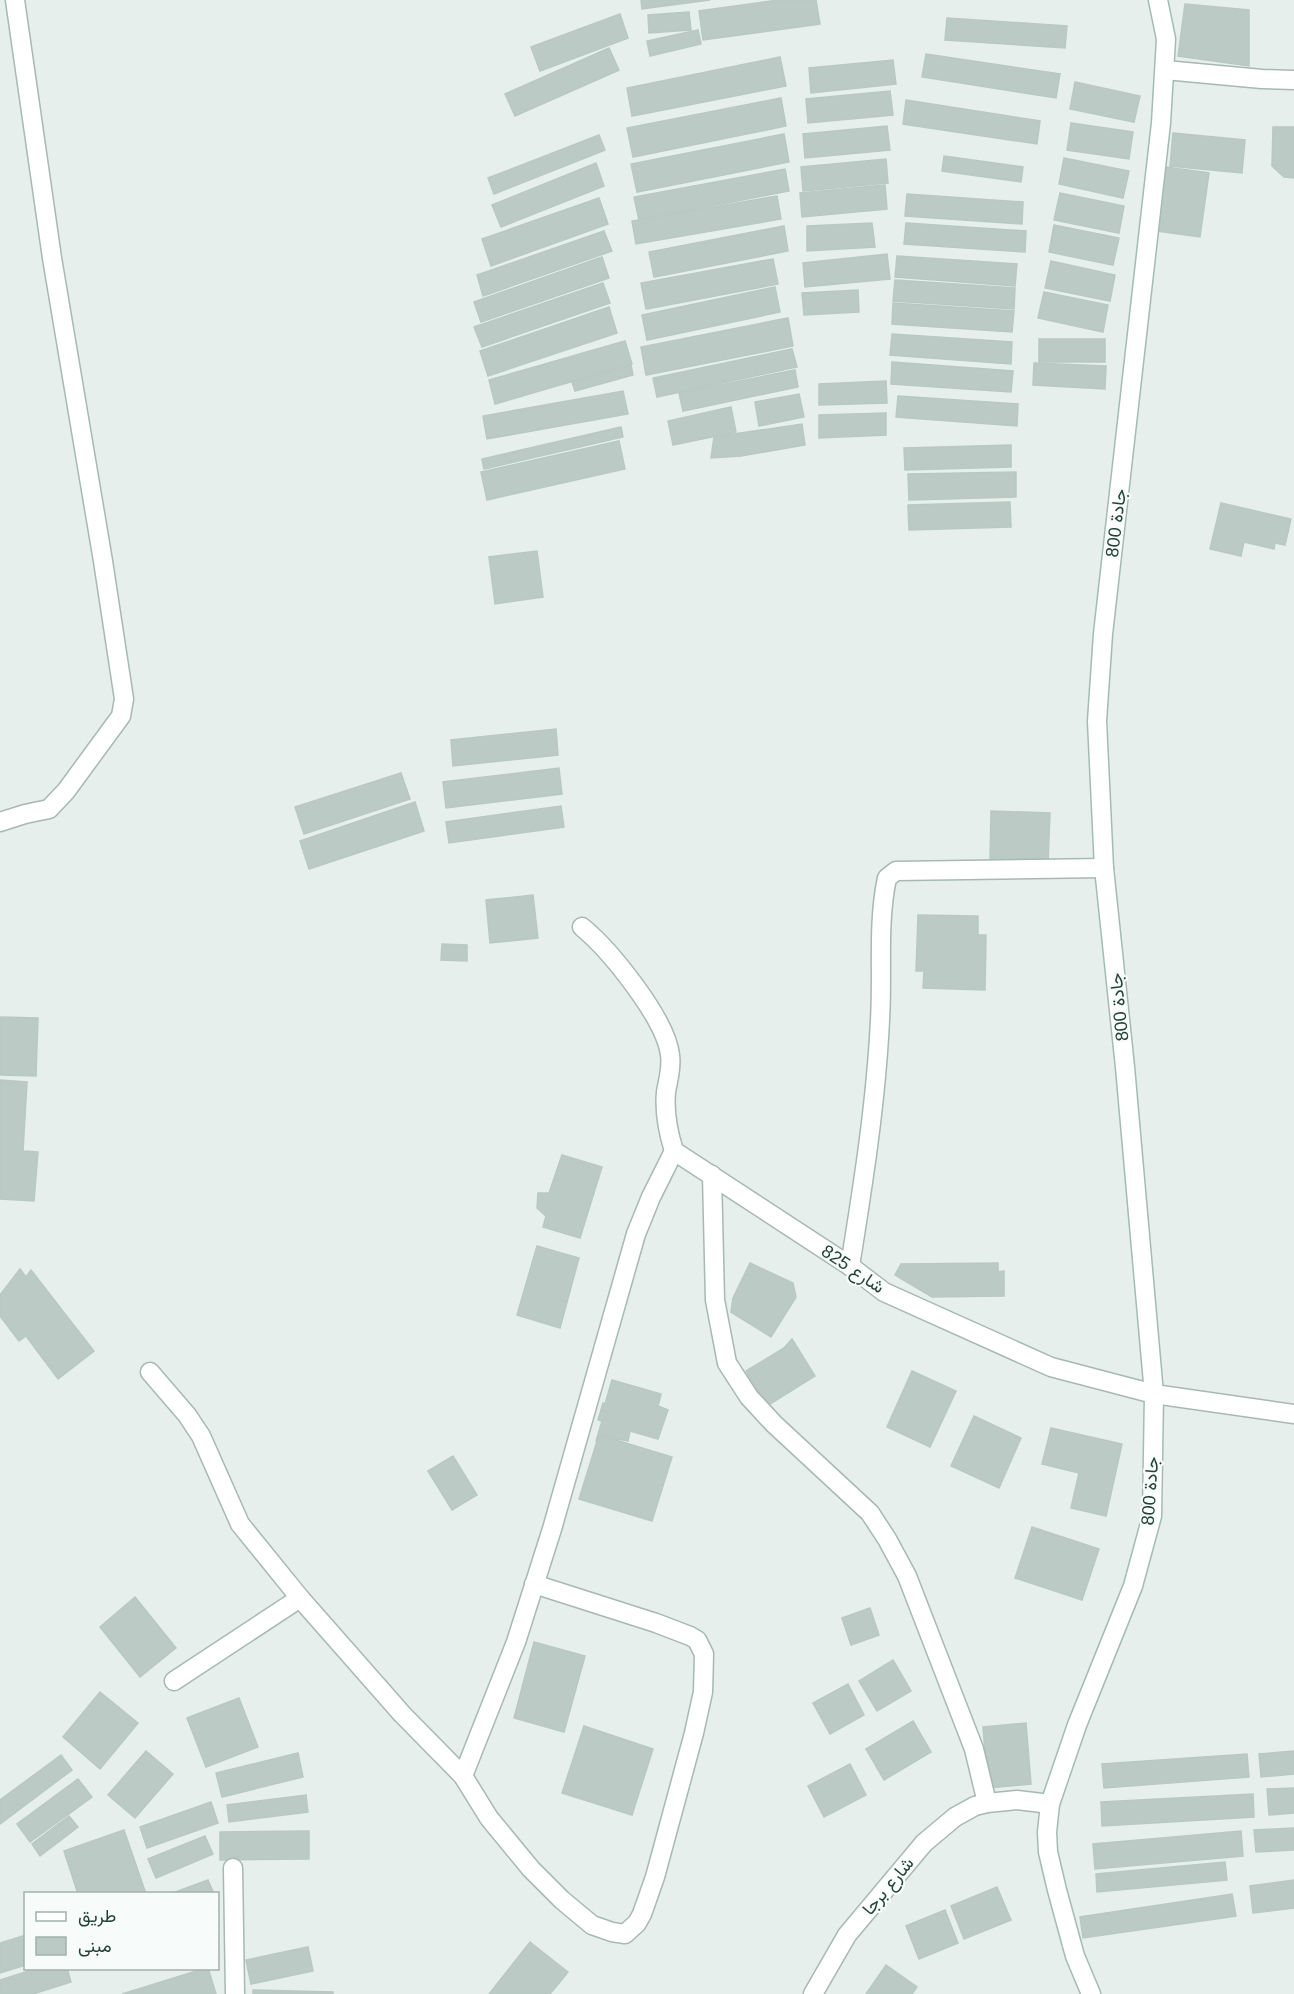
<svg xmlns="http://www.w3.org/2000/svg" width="1294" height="1994" font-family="Arial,Vazirmatn,sans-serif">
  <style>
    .building { fill: #bbcac4; stroke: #b8c9c2; stroke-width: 1.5 }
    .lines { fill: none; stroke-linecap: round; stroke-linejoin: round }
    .street-casing { stroke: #a8b8b2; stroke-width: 21 }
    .secondary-casing { stroke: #a4bbb3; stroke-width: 21 }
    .street { stroke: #fff; stroke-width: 18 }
    .secondary { stroke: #fff; stroke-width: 18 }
    .labels { text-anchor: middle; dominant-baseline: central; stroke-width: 4.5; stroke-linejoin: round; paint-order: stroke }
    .street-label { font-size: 18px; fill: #24423a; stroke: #f7fbf9 }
  </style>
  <rect width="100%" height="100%" fill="#e6efeb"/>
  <g class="building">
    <polygon points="641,0 710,0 642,9"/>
    <polygon points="778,0 816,0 820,24 703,40 699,11"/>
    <polygon points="1185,4 1249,10 1249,66 1178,56"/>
    <polygon points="689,12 691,30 649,33 648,15"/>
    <polygon points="620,14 628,38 540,71 531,47"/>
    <polygon points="947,18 1067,26 1065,48 945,40"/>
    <polygon points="698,30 701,44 650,56 647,41"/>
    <polygon points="609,48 619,70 515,116 505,94"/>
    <polygon points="926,54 1060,74 1056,98 922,77"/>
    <polygon points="780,57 786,86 632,116 627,88"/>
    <polygon points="893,60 896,84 811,93 809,68"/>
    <polygon points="1075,82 1140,96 1134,122 1070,109"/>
    <polygon points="890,91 893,115 808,123 806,99"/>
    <polygon points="781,98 786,126 633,157 627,128"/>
    <polygon points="906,100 1040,121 1037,144 903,124"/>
    <polygon points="1071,123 1133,132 1129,159 1067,150"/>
    <polygon points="887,126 890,150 805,158 803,134"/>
    <polygon points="1273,127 1294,127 1294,178 1284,177 1272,166"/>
    <polygon points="1173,133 1245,140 1242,173 1170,166"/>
    <polygon points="784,134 789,162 637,192 631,164"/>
    <polygon points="599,135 605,150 494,194 488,178"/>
    <polygon points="944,156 1023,167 1021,182 942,171"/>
    <polygon points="1064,158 1129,171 1123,198 1059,184"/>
    <polygon points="886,159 888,183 803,191 801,167"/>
    <polygon points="596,163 604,186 501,227 492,205"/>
    <polygon points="1166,167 1209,173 1200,237 1157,231"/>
    <polygon points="785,169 789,191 639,220 634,197"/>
    <polygon points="885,185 887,209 802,217 800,193"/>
    <polygon points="1060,193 1124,206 1119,233 1054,220"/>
    <polygon points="907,194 1023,202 1022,224 905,216"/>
    <polygon points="777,196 781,219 636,244 632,221"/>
    <polygon points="599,198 608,224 491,266 482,239"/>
    <polygon points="872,223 875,247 807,251 807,226"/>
    <polygon points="906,223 1026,231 1025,252 904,244"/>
    <polygon points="1054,225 1119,238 1113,265 1049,252"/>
    <polygon points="784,226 788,251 654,277 649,252"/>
    <polygon points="604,231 612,251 483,296 477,275"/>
    <polygon points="887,254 890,279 805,287 803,263"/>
    <polygon points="897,256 1017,264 1015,286 895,277"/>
    <polygon points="602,257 609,278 481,322 474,302"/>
    <polygon points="773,259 778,284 646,309 641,283"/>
    <polygon points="1051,261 1115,275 1110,301 1045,288"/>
    <polygon points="895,280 1015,288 1014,309 893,301"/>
    <polygon points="603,283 610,303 482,347 474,327"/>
    <polygon points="775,287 780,312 647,340 642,315"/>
    <polygon points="858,290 859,312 804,315 802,293"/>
    <polygon points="1044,292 1108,305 1103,332 1038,318"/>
    <polygon points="893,303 1014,311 1012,332 892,324"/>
    <polygon points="609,307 617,333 488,376 480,351"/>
    <polygon points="788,318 793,346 646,375 641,347"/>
    <polygon points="892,334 1012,342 1011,364 890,355"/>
    <rect x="1039" y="339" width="66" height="23"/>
    <polygon points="625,341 632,364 495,404 489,380"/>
    <polygon points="792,349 797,367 657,397 653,378"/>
    <polygon points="892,362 1013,371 1011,392 891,384"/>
    <polygon points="1034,363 1106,366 1105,389 1033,385"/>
    <polygon points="631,365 633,375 575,391 572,382"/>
    <polygon points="795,370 798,387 683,411 679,393"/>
    <polygon points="886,381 887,403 819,405 819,384"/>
    <polygon points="623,391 628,414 487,439 483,416"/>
    <polygon points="799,394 804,417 759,426 755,402"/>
    <polygon points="898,396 1018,404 1017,426 896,417"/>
    <polygon points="731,407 736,432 673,445 668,421"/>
    <polygon points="886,413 886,435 819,438 819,415"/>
    <polygon points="802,424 805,445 741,456 711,458 714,437"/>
    <polygon points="621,427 623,437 484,469 482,459"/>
    <polygon points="619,441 625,469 487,500 481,472"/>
    <polygon points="1011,445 1011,467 905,470 904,448"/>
    <polygon points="1016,472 1016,497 909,500 908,474"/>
    <polygon points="1010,502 1011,527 909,530 908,505"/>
    <polygon points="1221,503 1291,519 1285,545 1275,543 1274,549 1244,542 1241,556 1210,549"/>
    <polygon points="537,551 543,597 495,604 489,557"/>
    <polygon points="556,729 558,755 453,766 451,740"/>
    <polygon points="559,768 562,794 446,808 443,782"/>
    <polygon points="401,773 410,799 304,834 295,807"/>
    <polygon points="415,802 424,831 309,869 300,841"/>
    <polygon points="561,806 564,827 449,843 446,822"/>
    <polygon points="991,811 1050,813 1048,863 990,861"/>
    <polygon points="533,895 538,938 490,943 486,900"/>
    <polygon points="918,915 978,916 978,935 986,935 985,990 923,988 924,971 916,971"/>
    <polygon points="442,944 467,945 467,961 441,960"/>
    <polygon points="0,1017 38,1018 36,1076 0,1075"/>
    <polygon points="0,1080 27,1082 23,1151 38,1152 34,1201 0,1199"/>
    <polygon points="562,1155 602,1167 580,1238 543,1227 546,1216 537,1208 538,1193 549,1193"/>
    <polygon points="537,1246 579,1258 560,1328 517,1315"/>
    <polygon points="750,1263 793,1283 796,1297 771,1337 731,1312 733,1298"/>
    <polygon points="998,1263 998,1272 1004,1271 1004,1296 932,1297 895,1275 901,1264"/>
    <polygon points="20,1269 26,1277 31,1270 94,1351 58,1379 26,1336 19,1341 0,1316 0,1295"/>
    <polygon points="792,1339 815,1376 767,1406 746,1371 784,1348"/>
    <polygon points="912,1371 956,1391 930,1447 887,1427"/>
    <polygon points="612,1380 661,1394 658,1406 668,1410 658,1439 630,1431 628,1441 618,1439 616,1447 596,1441 602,1421 598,1420 603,1403 605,1404"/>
    <polygon points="974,1416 1021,1438 999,1488 951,1466"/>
    <polygon points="1051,1428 1122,1444 1106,1516 1071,1508 1079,1473 1042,1464"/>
    <polygon points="599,1435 672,1457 652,1521 579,1499"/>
    <polygon points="453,1456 477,1495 452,1510 428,1471"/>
    <polygon points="1032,1527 1099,1549 1082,1600 1015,1578"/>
    <polygon points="135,1597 176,1648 140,1677 100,1627"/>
    <polygon points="870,1608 879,1635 851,1645 842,1618"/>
    <polygon points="534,1642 585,1656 564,1732 514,1718"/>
    <polygon points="893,1660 911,1691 877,1711 859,1681"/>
    <polygon points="848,1684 864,1715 830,1734 813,1703"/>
    <polygon points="100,1692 138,1723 100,1769 63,1737"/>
    <polygon points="239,1698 258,1747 206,1767 187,1718"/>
    <polygon points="913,1721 931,1752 884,1780 866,1749"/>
    <polygon points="1026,1723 1031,1784 988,1788 983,1727"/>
    <polygon points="584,1726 653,1749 632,1815 562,1793"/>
    <polygon points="146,1751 173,1774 135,1818 108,1795"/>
    <polygon points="1294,1751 1294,1774 1261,1777 1259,1754"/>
    <polygon points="298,1753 303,1777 222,1797 216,1773"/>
    <polygon points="1247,1754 1249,1777 1104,1788 1102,1764"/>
    <polygon points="61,1755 72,1770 0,1824 0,1800"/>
    <polygon points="850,1764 866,1795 824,1817 808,1786"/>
    <polygon points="78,1779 92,1797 30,1842 17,1824"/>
    <polygon points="1294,1788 1294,1813 1269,1815 1267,1789"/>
    <polygon points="1253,1794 1254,1817 1102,1826 1101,1802"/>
    <polygon points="306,1795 308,1812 229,1822 227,1805"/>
    <polygon points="211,1802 218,1823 147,1848 140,1827"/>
    <polygon points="69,1816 78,1827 40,1856 32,1844"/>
    <polygon points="1294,1828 1294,1850 1256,1852 1254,1830"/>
    <polygon points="124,1830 146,1894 78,1894 64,1851"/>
    <polygon points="309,1831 309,1859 220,1860 220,1832"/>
    <polygon points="1241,1831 1243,1856 1095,1869 1093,1844"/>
    <polygon points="205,1836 213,1854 156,1878 148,1859"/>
    <polygon points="1225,1862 1227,1880 1097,1892 1096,1874"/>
    <polygon points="208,1880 214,1894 170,1894"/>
    <polygon points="1294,1880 1294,1908 1253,1913 1250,1886"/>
    <polygon points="997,1887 1011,1920 964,1939 951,1906"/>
    <polygon points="1232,1894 1236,1916 1083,1938 1080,1917"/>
    <polygon points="945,1910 958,1943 919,1959 906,1926"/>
    <polygon points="26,1935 26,1965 0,1973 0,1943"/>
    <polygon points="530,1942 568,1972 550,1994 489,1994"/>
    <polygon points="308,1947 313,1971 251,1984 246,1960"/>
    <polygon points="886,1965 917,1987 912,1994 866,1994"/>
    <polygon points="38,1968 67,1968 71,1982 33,1994 0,1994 0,1980"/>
    <polygon points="208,1968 216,1994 122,1994 206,1968"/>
    <polygon points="253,1990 333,1992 333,1994 253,1994"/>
  </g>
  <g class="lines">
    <defs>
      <g id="street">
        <polyline points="1165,70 1262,79 1294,80"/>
        <polyline points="0,822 25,814 49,809 66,791 121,716 124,699 103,561 52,258 15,0"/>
        <path d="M 582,927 C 610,950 666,1019 670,1055 C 672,1068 668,1080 666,1092 C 664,1113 668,1132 674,1151 L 850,1266 L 884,1292 L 1051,1367 L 1154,1394 L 1294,1414"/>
        <polyline points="712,1175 715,1300 727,1363 749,1397 774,1424 870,1513 887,1539 907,1576 974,1749 987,1803 1017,1800 1050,1804"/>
        <path d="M 850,1266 C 863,1185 876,1103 880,1020 C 883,973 877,925 887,878 L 896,871 L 1104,868"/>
        <polyline points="150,1372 187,1415 201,1436 240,1524 300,1598 402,1714 463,1776 489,1818 531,1869 562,1900 592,1925 612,1932 625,1934 637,1923 642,1914 655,1877 694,1733 703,1692 704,1654 697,1640 690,1636 656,1623 534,1584"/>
        <polyline points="174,1681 300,1598"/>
        <polyline points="463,1776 516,1642 552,1529 636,1234 651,1197 674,1151"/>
        <polyline points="233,1868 235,1994"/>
        <polyline points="813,1994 847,1935 924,1843 955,1817 975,1806 987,1803"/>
      </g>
      <polyline id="secondary" points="1091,1994 1075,1956 1057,1890 1048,1852 1047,1832 1050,1804 1077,1725 1133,1586 1152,1516 1154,1394 1125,1067 1104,868 1097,721 1103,634 1161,123 1166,39 1158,0"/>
    </defs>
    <use href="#street" class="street-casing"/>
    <use href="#secondary" class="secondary-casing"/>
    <use href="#street" class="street"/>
    <use href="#secondary" class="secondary"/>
  </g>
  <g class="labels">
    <g class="street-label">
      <text transform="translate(1116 523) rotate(-83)">جادة 800</text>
      <text transform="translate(1119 1007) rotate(-96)">جادة 800</text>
      <text transform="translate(853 1269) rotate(34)">شارع 825</text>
      <text transform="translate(1150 1491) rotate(-86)">جادة 800</text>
      <text transform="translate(888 1886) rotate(-50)">شارع برجا</text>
    </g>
  </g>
  <rect x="24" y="1892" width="195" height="78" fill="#f7fbf9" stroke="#a3b1ad" stroke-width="1.5"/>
  <rect x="36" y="1912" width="30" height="9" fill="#ffffff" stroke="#a3b1ad" stroke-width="1.5"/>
  <text x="78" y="1922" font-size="18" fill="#24423a">طريق</text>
  <rect x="36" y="1937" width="30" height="18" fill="#bbcac4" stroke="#a3b1ad" stroke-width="1.5"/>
  <text x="78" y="1952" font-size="18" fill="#24423a">مبنى</text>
</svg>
